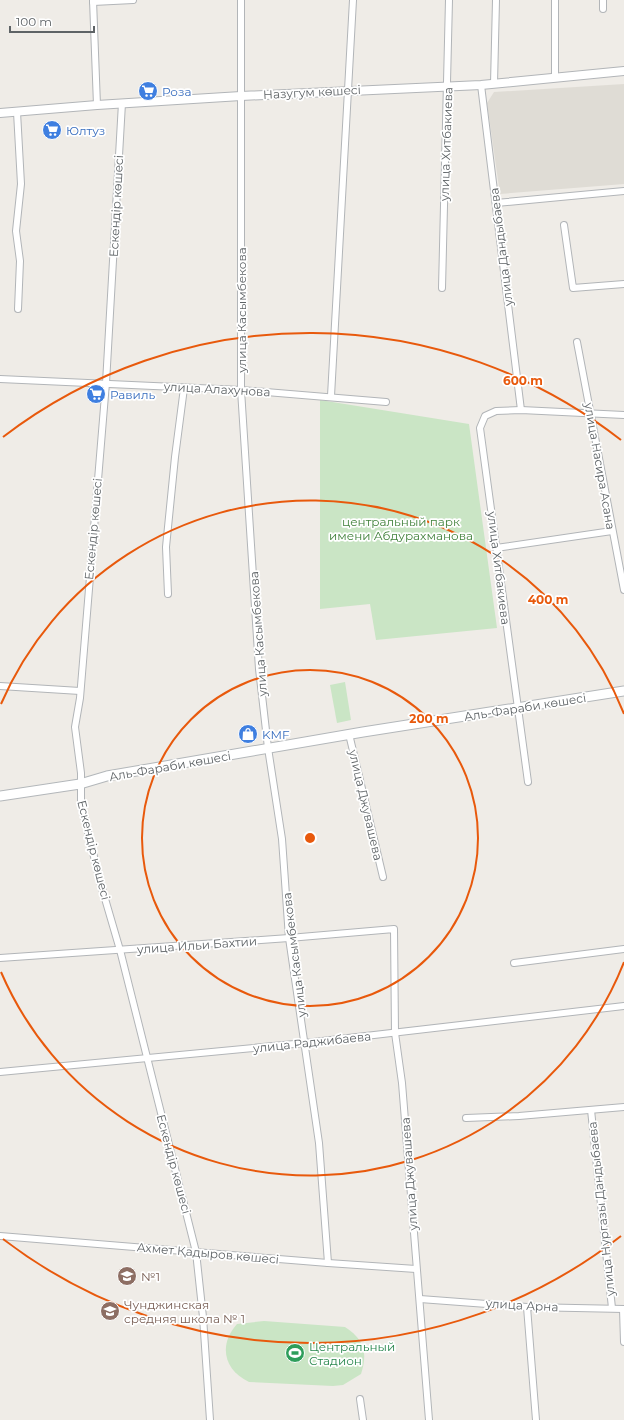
<svg xmlns="http://www.w3.org/2000/svg" width="624" height="1420" font-family="Montserrat,sans-serif">
  <style>
    .education { fill: #dfdcd5 }
    .green { fill: #cae5c5 }
    .lines { fill: none; stroke-linecap: round; stroke-linejoin: round }
    .minor-casing { stroke: #b2b5b8; stroke-width: 8 }
    .tertiary-casing { stroke: #b2b5b8; stroke-width: 10 }
    .secondary-casing { stroke: #b3b7ba; stroke-width: 11 }
    .minor { stroke: #fff; stroke-width: 6 }
    .tertiary { stroke: #fff; stroke-width: 8 }
    .secondary { stroke: #fff; stroke-width: 9 }
    .ring { fill: none; stroke: #e8590c; stroke-width: 2 }
    .labels { text-anchor: middle; dominant-baseline: central; stroke-width: 3.5; stroke-linejoin: round; paint-order: stroke }
    .shop-label { font-size: 12px; fill: #366cbe; stroke: #fff; text-anchor: start }
    .street-label { font-size: 12px; fill: #5e6366; stroke: #fff }
    .park-label { font-size: 12px; fill: #40813a; stroke: #fff }
    .education-label { font-size: 12px; fill: #785e54; stroke: #fff; text-anchor: start }
    .leisure-label { font-size: 12px; fill: #27864d; stroke: #fff; text-anchor: start }
    .centre { fill: #e8590c; stroke: #fff; stroke-width: 2 }
    .ring-label { font-size: 12px; text-anchor: middle; font-weight: bold; fill: #e8590c; stroke: #fff; stroke-width: 3.5; stroke-linejoin: round; paint-order: stroke }
  </style>
  <rect width="100%" height="100%" fill="#efece7"/>
  <polygon class="education" points="624,84 624,184 500,194 487,103 494,92"/>
  <g class="green">
    <polygon points="320,400 469,424 497,628 376,640 370,604 320,609"/>
    <polygon points="345,682 351,720 337,723 330,685"/>
    <path d="M 264,1321 L 345,1327 C 364,1339 368,1353 361,1374 L 343,1385 L 333,1386 L 249,1382 C 224,1370 218,1345 237,1324 Z"/>
  </g>
  <g class="lines">
    <defs>
      <g id="minor">
        <polyline points="93,0 97,105"/>
        <polyline points="241,0 241,390 259,669 268,748 282,839 289,938 319,1143 328,1263"/>
        <polyline points="603,0 603,9"/>
        <polyline points="93,2 133,0"/>
        <polyline points="555,77 555,0"/>
        <polyline points="494,84 496,0"/>
        <polyline points="481,85 521,410"/>
        <polyline points="122,103 106,383 80,698 75,727 81,773 81,804 101,885 120,950 196,1252 203,1317 210,1420"/>
        <polyline points="17,112 21,184 16,231 20,261 18,309"/>
        <polyline points="496,203 624,191"/>
        <polyline points="564,225 573,288 624,284"/>
        <polyline points="442,288 449,0"/>
        <polyline points="577,342 624,590"/>
        <polyline points="0,379 241,390 386,402"/>
        <polyline points="331,396 353,0"/>
        <polyline points="496,548 612,531"/>
        <polyline points="168,594 166,547 175,457 184,388"/>
        <polyline points="0,686 80,691"/>
        <polyline points="349,734 383,877"/>
        <polyline points="528,782 480,428 485,416 496,411 521,410 624,415"/>
        <polyline points="0,958 289,938 394,929 395,1033 402,1083 429,1420"/>
        <polyline points="514,963 624,949"/>
        <polyline points="0,1072 305,1043 624,1006"/>
        <polyline points="591,1110 612,1308"/>
        <polyline points="466,1118 519,1116 624,1107"/>
        <polyline points="0,1236 328,1263 416,1269"/>
        <polyline points="420,1299 527,1307 624,1309"/>
        <polyline points="527,1307 536,1420"/>
        <polyline points="623,1309 624,1342"/>
        <polyline points="360,1399 363,1420"/>
      </g>
      <polyline id="tertiary" points="0,113 97,105 241,96 481,85 624,71"/>
      <polyline id="secondary" points="0,796 80,784 107,776 363,732 624,691"/>
    </defs>
    <use href="#minor" class="minor-casing"/>
    <use href="#tertiary" class="tertiary-casing"/>
    <use href="#secondary" class="secondary-casing"/>
    <use href="#minor" class="minor"/>
    <use href="#tertiary" class="tertiary"/>
    <use href="#secondary" class="secondary"/>
  </g>
  <g class="ring">
    <circle cx="310" cy="838" r="168"/>
    <path d="M624 962A337 337 0 0 1 1 972M1 704A337 337 0 0 1 624 714"/>
    <path d="M621 1236A505 505 0 0 1 3 1239M3 437A505 505 0 0 1 621 440"/>
  </g>
  <defs>
    <symbol id="supermarket-disc" viewBox="-11 -11 22 22"><circle r="9.5" fill="#3f7fe0" stroke="#fff"/><path d="M-6-5.5h2.5l.6 2H6L4.5 2H-2.5L-4.4-4H-6ZM-1.5 3.2a1.3 1.3 0 1 0 .1 0ZM3 3.2a1.3 1.3 0 1 0 .1 0Z" fill="#fff"/></symbol>
    <symbol id="shop-disc" viewBox="-11 -11 22 22"><circle r="9.5" fill="#3f7fe0" stroke="#fff"/><path d="M-5-2.5h2.3a2.7 3.5 0 0 1 5.4 0H5L5.5 6h-11ZM-1.5-2.5h3a1.5 2.3 0 0 0-3 0Z" fill="#fff"/></symbol>
    <symbol id="school-disc" viewBox="-11 -11 22 22"><circle r="9.5" fill="#8d6e63" stroke="#fff"/><path d="M0-5L7-2L0 1L-7-2ZM-4 1L0 2.5L4 1V4Q0 6-4 4Z" fill="#fff"/></symbol>
    <symbol id="stadium-disc" viewBox="-11 -11 22 22"><circle r="9.5" fill="#2e9e5b" stroke="#fff"/><path d="M0-5a6.5 5 0 1 0 0 10a6.5 5 0 1 0 0-10ZM-3.5-1.8h7v3.6h-7Z" fill="#fff"/></symbol>
  </defs>
  <g fill-rule="evenodd">
    <use href="#supermarket-disc" x="137" y="80" width="22" height="22"/>
    <use href="#supermarket-disc" x="41" y="119" width="22" height="22"/>
    <use href="#supermarket-disc" x="85" y="383" width="22" height="22"/>
    <use href="#shop-disc" x="237" y="723" width="22" height="22"/>
    <use href="#school-disc" x="116" y="1265" width="22" height="22"/>
    <use href="#school-disc" x="99" y="1300" width="22" height="22"/>
    <use href="#stadium-disc" x="284" y="1342" width="22" height="22"/>
  </g>
  <g class="labels">
    <g class="shop-label">
      <text x="162" y="91">Роза</text>
      <text x="66" y="130">Юлтуз</text>
      <text x="110" y="394">Равиль</text>
      <text x="262" y="734">KMF</text>
    </g>
    <g class="street-label">
      <text transform="translate(312 92) rotate(-3)">Назугум көшесі</text>
      <text transform="translate(446 144) rotate(-88)">улица Хитбакиева</text>
      <text transform="translate(116 206) rotate(-87)">Ескендір көшесі</text>
      <text transform="translate(501 247) rotate(-97)">улица Дандыбаева</text>
      <text transform="translate(241 310) rotate(-90)">улица Касымбекова</text>
      <text transform="translate(217 389) rotate(3)">улица Алахунова</text>
      <text transform="translate(600 466) rotate(80)">улица Насира Асана</text>
      <text transform="translate(93 529) rotate(-85)">Ескендір көшесі</text>
      <text transform="translate(499 568) rotate(83)">улица Хитбакиева</text>
      <text transform="translate(258 634) rotate(-94)">улица Касымбекова</text>
      <text transform="translate(525 707) rotate(-9)">Аль-Фараби көшесі</text>
      <text transform="translate(170 766) rotate(-10)">Аль-Фараби көшесі</text>
      <text transform="translate(366 805) rotate(77)">улица Джувашева</text>
      <text transform="translate(94 850) rotate(76)">Ескендір көшесі</text>
      <text transform="translate(197 945) rotate(-4)">улица Ильи Бахтии</text>
      <text transform="translate(294 955) rotate(-97)">улица Касымбекова</text>
      <text transform="translate(312 1042) rotate(-6)">улица Раджибаева</text>
      <text transform="translate(174 1164) rotate(75)">Ескендір көшесі</text>
      <text transform="translate(409 1174) rotate(-94)">улица Джувашева</text>
      <text transform="translate(601 1209) rotate(-96)">улица Нургазы Дандыбаева</text>
      <text transform="translate(208 1253) rotate(5)">Ахмет Қадыров көшесі</text>
      <text transform="translate(522 1305) rotate(3)">улица Арна</text>
    </g>
    <g class="park-label">
      <text x="401" y="521">центральный парк<tspan x="401" dy="14">имени Абдурахманова</tspan></text>
    </g>
    <g class="education-label">
      <text x="141" y="1276">№1</text>
      <text x="124" y="1304">Чунджинская<tspan x="124" dy="14">средняя школа № 1</tspan></text>
    </g>
    <g class="leisure-label">
      <text x="309" y="1346">Центральный<tspan x="309" dy="14">Стадион</tspan></text>
    </g>
  </g>
  <circle cx="310" cy="838" r="6" class="centre"/>
  <g class="ring-label">
    <text x="523" y="385">600 m</text>
    <text x="548" y="604">400 m</text>
    <text x="429" y="723">200 m</text>
  </g>
  <path d="M10 26v6h84v-6" fill="none" stroke="#5e6366" stroke-width="2"/>
  <text x="16" y="26" font-size="12" fill="#5e6366" stroke="#ffffff" stroke-width="3" paint-order="stroke">100 m</text>
</svg>
